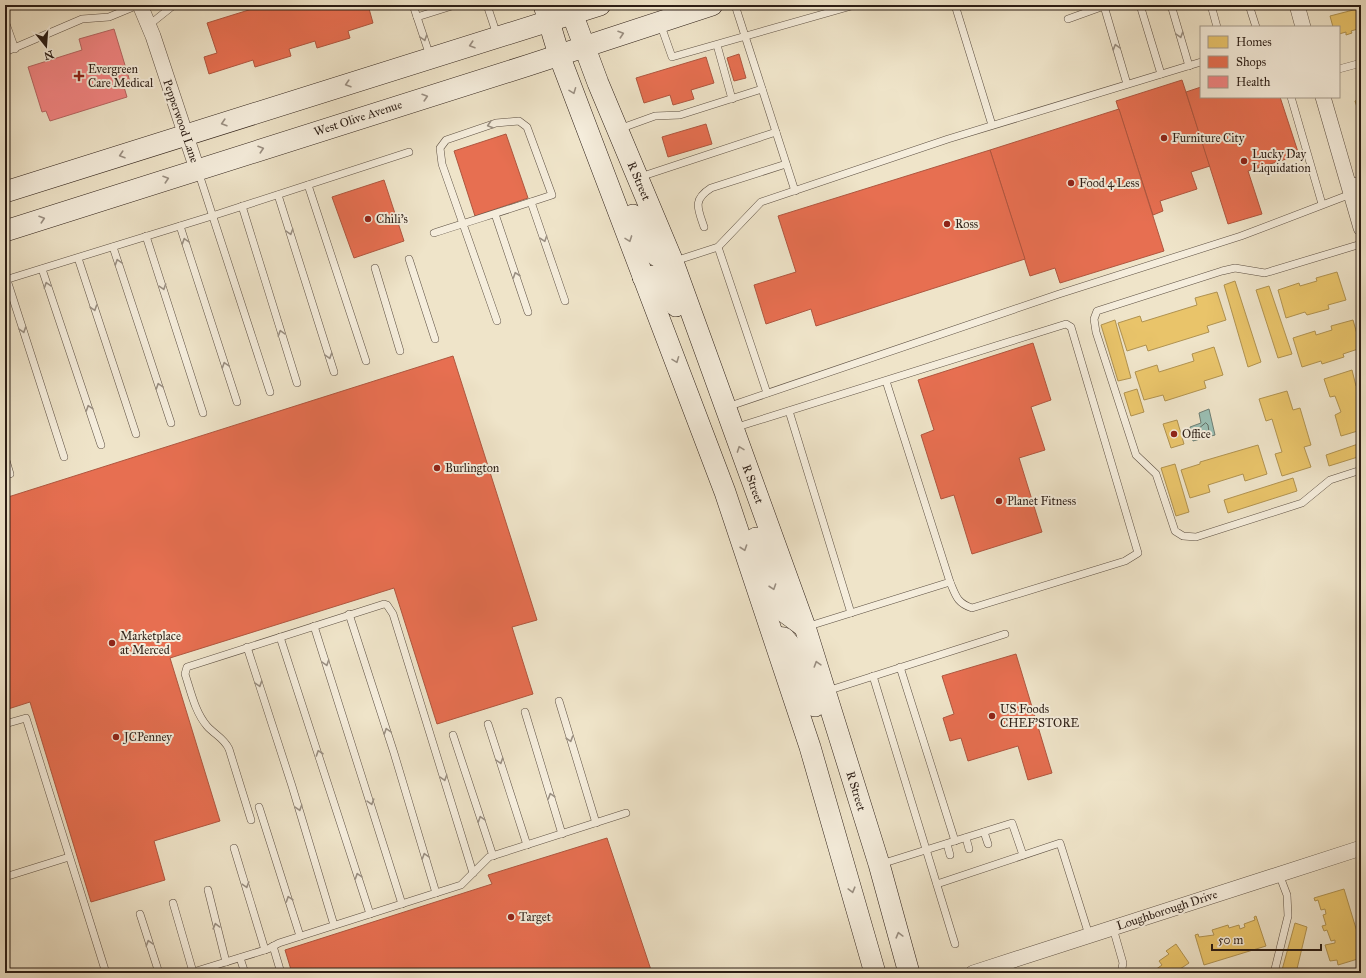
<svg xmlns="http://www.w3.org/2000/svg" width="1366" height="978" font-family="'IM FELL Great Primer',serif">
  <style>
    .water { fill: #9abfb4; stroke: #6e7e74 }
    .homes { fill: #e9c46a; stroke: #b09250 }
    .shops { fill: #e76f51; stroke: #af563f }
    .health { fill: #f28482; stroke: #b66561 }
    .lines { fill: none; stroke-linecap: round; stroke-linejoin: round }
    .shore { stroke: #626e64; stroke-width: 1 }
    .lane-casing { stroke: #5c4f42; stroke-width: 8 }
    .street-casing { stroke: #5c4f42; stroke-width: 16 }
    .secondary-casing { stroke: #2b1d15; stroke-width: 22 }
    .lane { stroke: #f5eddc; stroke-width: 7 }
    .street { stroke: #f5eddc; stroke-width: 15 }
    .secondary { stroke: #f5eddc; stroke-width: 21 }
    .oneway { stroke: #9a8f82 }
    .poi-dot { fill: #8f2418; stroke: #f5eddc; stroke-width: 1.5 }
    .labels { text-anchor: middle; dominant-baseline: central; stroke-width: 4; stroke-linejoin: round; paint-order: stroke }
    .poi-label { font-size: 12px; fill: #2b1d15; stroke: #f5eddc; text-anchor: start }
    .street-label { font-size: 12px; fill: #2b1d15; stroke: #f5eddc }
  </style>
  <rect width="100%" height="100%" fill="#efe4c9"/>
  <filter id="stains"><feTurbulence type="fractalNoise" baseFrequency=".005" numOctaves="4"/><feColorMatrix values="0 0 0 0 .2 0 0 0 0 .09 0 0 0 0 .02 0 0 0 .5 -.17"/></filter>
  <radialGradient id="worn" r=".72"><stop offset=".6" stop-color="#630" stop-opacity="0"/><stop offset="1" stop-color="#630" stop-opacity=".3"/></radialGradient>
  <polygon class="water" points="1209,409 1215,435 1193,441 1190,427 1201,423 1199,413"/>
  <g class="homes">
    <polygon points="1361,8 1361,28 1351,31 1352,33 1346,35 1346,32 1339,34 1339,27 1333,27 1330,16"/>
    <polygon points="1361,99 1361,120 1355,101"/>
    <polygon points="1337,272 1346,300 1328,305 1329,309 1307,315 1305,312 1286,318 1278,290 1299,283 1300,286 1317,281 1316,278"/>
    <polygon points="1235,281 1261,362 1248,367 1224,285"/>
    <polygon points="1269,286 1292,354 1278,358 1256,290"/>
    <polygon points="1217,292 1226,320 1207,326 1209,332 1148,351 1146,345 1127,351 1118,323 1140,316 1142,322 1197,305 1195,298"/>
    <polygon points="1115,320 1131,378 1118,381 1101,325"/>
    <polygon points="1353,320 1361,348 1343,354 1344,357 1322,364 1321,361 1302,367 1293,338 1315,331 1316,335 1332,330 1331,326"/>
    <polygon points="1214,347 1223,375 1204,381 1206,388 1165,401 1163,395 1144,400 1135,372 1157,365 1159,372 1194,361 1192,354"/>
    <polygon points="1352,370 1356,386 1361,385 1361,430 1341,436 1335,415 1341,412 1335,396 1330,397 1324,379"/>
    <polygon points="1137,389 1144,412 1131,416 1124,393"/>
    <polygon points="1287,391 1293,410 1300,408 1311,445 1304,447 1311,467 1282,476 1275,454 1282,452 1272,419 1266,421 1259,399"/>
    <polygon points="1177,420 1184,444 1171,448 1163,424"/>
    <polygon points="1361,443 1361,456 1329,466 1326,455"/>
    <polygon points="1258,445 1267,474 1245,481 1243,474 1208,485 1210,492 1190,498 1181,470 1200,464 1200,462"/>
    <polygon points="1175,464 1189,512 1176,516 1161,468"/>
    <polygon points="1293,478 1297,491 1228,513 1224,500"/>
    <polygon points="1344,889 1361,945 1361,958 1338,965 1337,960 1330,961 1325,945 1335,943 1335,940 1331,941 1327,930 1324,931 1322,926 1326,925 1323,915 1326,914 1325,909 1321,910 1318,900 1315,901 1314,898"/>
    <polygon points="1256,916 1266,946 1204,965 1195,935 1198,934 1199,937 1214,935 1212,930 1228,925 1229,928 1239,925 1240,929 1245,927 1244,924 1255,920 1254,917"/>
    <polygon points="1295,923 1307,927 1296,973 1293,973 1282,970"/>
    <polygon points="1176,944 1189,963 1180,969 1182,971 1180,973 1157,973 1155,970 1162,965 1159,961 1169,954 1166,951"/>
    <polygon points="1236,969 1237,972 1223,973"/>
    <polygon points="1361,970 1361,973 1344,973"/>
  </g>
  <g class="shops">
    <polygon points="251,5 368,5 373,23 348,31 350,38 317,48 315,41 289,49 291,56 255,67 253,60 209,74 204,57 217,53 207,23 252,9"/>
    <polygon points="739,54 746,78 734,81 727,58"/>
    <polygon points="706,57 714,83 691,90 694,99 673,105 670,95 644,103 636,78"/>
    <polygon points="1182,80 1210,166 1191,172 1197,189 1160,201 1163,211 1153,215 1116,101"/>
    <polygon points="1201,87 1201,97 1280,97 1299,155 1248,171 1262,214 1228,224 1186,92"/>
    <polygon points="1119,109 1164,251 1060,283 1055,268 1030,276 990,150"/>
    <polygon points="706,124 712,144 668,157 662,137"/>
    <polygon points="506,134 528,198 475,216 454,151"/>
    <polygon points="990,150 1025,259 816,326 811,309 766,324 754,285 796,272 778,216"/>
    <polygon points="384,180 404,241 354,258 332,197"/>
    <polygon points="1033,343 1051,400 1031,407 1045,450 1019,458 1042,532 972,554 954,495 941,499 921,435 934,430 918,380"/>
    <polygon points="453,356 537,620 512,627 533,694 437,724 394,588 170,658 220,821 154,841 165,880 91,902 30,702 5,710 5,498"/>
    <polygon points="1016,654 1052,773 1028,780 1018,746 968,761 961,738 950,741 943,718 954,714 942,676"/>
    <polygon points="607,838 652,973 292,973 285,950 492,884 488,875"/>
  </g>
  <polygon class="health" points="114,29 131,85 124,87 127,97 50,121 46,111 42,112 28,67 82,50 79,39"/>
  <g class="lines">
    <polygon class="shore" points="1206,423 1208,425 1209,432 1196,435 1196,431"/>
    <defs>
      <g id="lane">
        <polyline points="413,5 430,56"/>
        <polyline points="487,5 497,35"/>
        <polyline points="735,5 795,191"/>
        <polyline points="955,5 992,125"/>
        <polyline points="1140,5 1161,74"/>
        <polyline points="1171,5 1189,66"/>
        <polyline points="1211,5 1217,27"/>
        <polyline points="1249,5 1256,27"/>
        <polyline points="417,17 455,5"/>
        <polyline points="1068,19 1104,6 1127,84"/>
        <polyline points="5,21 15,49"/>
        <polyline points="660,23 672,57 855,5"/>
        <polyline points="149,25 174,5"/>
        <polyline points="717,45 732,99"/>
        <polyline points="5,52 82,19 109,17 138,5"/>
        <polyline points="1339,69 1361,63"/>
        <polyline points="1291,97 1322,204"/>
        <polyline points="619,129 655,116 680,115 762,89"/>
        <polyline points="198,171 270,392"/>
        <polyline points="640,177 776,132"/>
        <polyline points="1348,183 1361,180"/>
        <polyline points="308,185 366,361"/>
        <polyline points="278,195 334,372"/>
        <polyline points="531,202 565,301"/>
        <polyline points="242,206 297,383"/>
        <polyline points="495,214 528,312"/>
        <polyline points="180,226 237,402"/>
        <path d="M 704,227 C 698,209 692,200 711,188 L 786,164"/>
        <path d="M 434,233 C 474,220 513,208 552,195 L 527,127 L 519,121 L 496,123 L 446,140 L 440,148 L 442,164 L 497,321"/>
        <polyline points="146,236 203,413"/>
        <polyline points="1361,244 1265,273 1235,268 1222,271 1097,311 1094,319 1096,332 1136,455 1156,474 1175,531 1183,536 1196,537 1302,503 1330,480 1361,470"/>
        <polyline points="113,247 171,423"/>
        <polyline points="718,247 767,393"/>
        <polyline points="78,258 136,434"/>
        <polyline points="409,259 435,339"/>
        <polyline points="675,261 718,247 761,202 948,139 1201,62"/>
        <polyline points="375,268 400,351"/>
        <polyline points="42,269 101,445"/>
        <polyline points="5,280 212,216 409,152"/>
        <polyline points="7,280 64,457"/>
        <polyline points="886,381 950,582"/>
        <polyline points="727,407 1059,294 1241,236 1351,194"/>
        <polyline points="789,411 851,613"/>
        <path d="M 734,428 L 1066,324 L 1071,327 L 1138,553 L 1125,561 L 972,608 C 957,603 956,596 950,582 L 806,627"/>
        <polyline points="5,457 10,474"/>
        <polyline points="349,614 394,753 436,893"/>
        <polyline points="314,626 402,904"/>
        <polyline points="280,637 370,914"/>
        <polyline points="247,647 292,786 334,925"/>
        <polyline points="900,667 955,841"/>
        <polyline points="873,676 955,944"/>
        <polyline points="827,691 1005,634"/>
        <polyline points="559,701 596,823"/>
        <polyline points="525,712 562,834"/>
        <polyline points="5,724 26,718 106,973"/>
        <polyline points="488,724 527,845"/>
        <polyline points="453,735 493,856"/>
        <polyline points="259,807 300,936"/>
        <path d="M 251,820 L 229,749 C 224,738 215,735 207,726 C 195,712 191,692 185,674 L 187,667 L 384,604 L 387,605 L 393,614 L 473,873"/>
        <polyline points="984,832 988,844"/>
        <polyline points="966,838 969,849"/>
        <polyline points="947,844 950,855"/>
        <polyline points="234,848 265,950"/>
        <polyline points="881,864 1012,823 1023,855"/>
        <polyline points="5,877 69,857"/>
        <polyline points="937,884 1060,843 1089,935"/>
        <polyline points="208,890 226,962"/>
        <polyline points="173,903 193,972"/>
        <polyline points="140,914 159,973"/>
        <polyline points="1113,928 1123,963 1121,973"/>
        <polyline points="273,946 281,973"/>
        <polyline points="240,958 245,973"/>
        <polyline points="190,973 268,949 279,943 461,885 489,857 626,813"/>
        <polyline points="1274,973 1288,916 1287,895 1279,874"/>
      </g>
      <g id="street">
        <polyline points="140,5 153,36 197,169"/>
        <polyline points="1297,5 1303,27"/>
        <polyline points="1323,97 1361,228"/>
        <polyline points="973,973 1361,848"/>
      </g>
      <g id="secondary">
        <polyline points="544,5 559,55 725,492 810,747 875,973"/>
        <polyline points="569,5 598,83 673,262 805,627 879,864 909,973"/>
        <polyline points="5,192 600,5"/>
        <path d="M 633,215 C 645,234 647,259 673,262"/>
        <polyline points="5,231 529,65 712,5"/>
        <polyline points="643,277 659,276 667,284 676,306"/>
        <polyline points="756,538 779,603 786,613 805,627"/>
        <polyline points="775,637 784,638 794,650 800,663 815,706"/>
      </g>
    </defs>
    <use href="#lane" class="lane-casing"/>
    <use href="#street" class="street-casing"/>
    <use href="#secondary" class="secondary-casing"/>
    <use href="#lane" class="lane"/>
    <use href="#street" class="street"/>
    <use href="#secondary" class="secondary"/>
  </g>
  <defs><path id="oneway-chevron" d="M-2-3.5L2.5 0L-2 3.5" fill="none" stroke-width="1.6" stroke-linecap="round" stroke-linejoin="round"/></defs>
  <g class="oneway">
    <use href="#oneway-chevron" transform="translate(621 34) rotate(-18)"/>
    <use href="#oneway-chevron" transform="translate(1180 35) rotate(73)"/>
    <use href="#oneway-chevron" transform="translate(424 38) rotate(72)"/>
    <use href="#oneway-chevron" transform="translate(472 45) rotate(162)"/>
    <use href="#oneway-chevron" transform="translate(1116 47) rotate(-106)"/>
    <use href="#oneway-chevron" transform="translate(348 84) rotate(163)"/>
    <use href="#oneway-chevron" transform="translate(573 91) rotate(69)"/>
    <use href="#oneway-chevron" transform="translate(425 97) rotate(-17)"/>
    <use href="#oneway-chevron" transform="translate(224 123) rotate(163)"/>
    <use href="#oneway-chevron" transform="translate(490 125) rotate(162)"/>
    <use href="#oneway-chevron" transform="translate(261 149) rotate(-18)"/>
    <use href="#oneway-chevron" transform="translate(122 155) rotate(162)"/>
    <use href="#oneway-chevron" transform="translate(166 179) rotate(-18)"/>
    <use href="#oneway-chevron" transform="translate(42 219) rotate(-18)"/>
    <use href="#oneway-chevron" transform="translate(290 232) rotate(73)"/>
    <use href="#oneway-chevron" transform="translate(544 239) rotate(71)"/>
    <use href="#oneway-chevron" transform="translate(629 239) rotate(70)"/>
    <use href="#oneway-chevron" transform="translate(185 241) rotate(-108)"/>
    <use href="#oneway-chevron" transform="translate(118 262) rotate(-108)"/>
    <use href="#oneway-chevron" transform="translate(516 275) rotate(-109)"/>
    <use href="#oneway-chevron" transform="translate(47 285) rotate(-108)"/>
    <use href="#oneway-chevron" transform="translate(163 287) rotate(72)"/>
    <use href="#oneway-chevron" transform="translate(94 308) rotate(72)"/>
    <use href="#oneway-chevron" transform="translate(23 330) rotate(72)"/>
    <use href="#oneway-chevron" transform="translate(281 333) rotate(-107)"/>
    <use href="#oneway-chevron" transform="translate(329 356) rotate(73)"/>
    <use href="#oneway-chevron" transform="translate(676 360) rotate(69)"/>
    <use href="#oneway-chevron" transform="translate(225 365) rotate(-108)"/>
    <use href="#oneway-chevron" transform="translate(159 386) rotate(-108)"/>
    <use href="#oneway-chevron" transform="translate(89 408) rotate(-108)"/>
    <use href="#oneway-chevron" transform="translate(740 449) rotate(-110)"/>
    <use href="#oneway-chevron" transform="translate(744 548) rotate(71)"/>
    <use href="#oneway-chevron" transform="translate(773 587) rotate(71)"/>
    <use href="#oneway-chevron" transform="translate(326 663) rotate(72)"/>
    <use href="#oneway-chevron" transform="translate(817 664) rotate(-107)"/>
    <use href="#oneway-chevron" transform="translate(259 684) rotate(72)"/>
    <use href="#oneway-chevron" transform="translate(387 731) rotate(-108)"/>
    <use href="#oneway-chevron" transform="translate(570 739) rotate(73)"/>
    <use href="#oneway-chevron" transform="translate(319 753) rotate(-109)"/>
    <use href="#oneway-chevron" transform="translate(500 761) rotate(72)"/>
    <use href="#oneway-chevron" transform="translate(444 778) rotate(73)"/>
    <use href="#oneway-chevron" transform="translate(551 796) rotate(-107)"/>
    <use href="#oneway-chevron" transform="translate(371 802) rotate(73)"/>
    <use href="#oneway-chevron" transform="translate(299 808) rotate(73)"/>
    <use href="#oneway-chevron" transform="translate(481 819) rotate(-108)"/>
    <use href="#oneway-chevron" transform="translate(425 856) rotate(-107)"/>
    <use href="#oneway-chevron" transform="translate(358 876) rotate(-108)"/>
    <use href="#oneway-chevron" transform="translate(246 885) rotate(73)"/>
    <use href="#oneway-chevron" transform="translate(852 890) rotate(75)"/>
    <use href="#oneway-chevron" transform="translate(289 899) rotate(-108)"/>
    <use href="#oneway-chevron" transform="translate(216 926) rotate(-105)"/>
    <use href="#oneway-chevron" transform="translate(899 935) rotate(-105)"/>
    <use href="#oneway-chevron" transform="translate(149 943) rotate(-107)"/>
  </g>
  <g class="poi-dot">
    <path d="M77 70h4v4h4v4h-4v4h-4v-4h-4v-4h4z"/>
    <circle cx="1164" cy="138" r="4"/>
    <circle cx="1244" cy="161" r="4"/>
    <circle cx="1071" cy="183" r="4"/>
    <circle cx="368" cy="219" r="4"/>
    <circle cx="947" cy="224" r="4"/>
    <circle cx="1174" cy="434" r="4"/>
    <circle cx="437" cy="468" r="4"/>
    <circle cx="999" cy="501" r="4"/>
    <circle cx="112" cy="643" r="4"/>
    <circle cx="992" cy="716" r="4"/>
    <circle cx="116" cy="737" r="4"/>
    <circle cx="511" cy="917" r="4"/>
  </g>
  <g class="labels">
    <g class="poi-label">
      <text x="88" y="69">Evergreen<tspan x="88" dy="14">Care Medical</tspan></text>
      <text x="1172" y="138">Furniture City</text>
      <text x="1252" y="154">Lucky Day<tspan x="1252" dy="14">Liquidation</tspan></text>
      <text x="1079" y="183">Food 4 Less</text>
      <text x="376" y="219">Chili's</text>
      <text x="955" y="224">Ross</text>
      <text x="1182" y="434">Office</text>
      <text x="445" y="468">Burlington</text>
      <text x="1007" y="501">Planet Fitness</text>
      <text x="120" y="636">Marketplace<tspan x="120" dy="14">at Merced</tspan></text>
      <text x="1000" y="709">US Foods<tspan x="1000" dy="14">CHEF'STORE</tspan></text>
      <text x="124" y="737">JCPenney</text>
      <text x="519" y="917">Target</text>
    </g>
    <g class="street-label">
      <text transform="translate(358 118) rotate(-18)">West Olive Avenue</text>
      <text transform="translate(181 121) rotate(71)">Pepperwood Lane</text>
      <text transform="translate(639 181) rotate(67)">R Street</text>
      <text transform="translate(753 484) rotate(70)">R Street</text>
      <text transform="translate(856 791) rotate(73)">R Street</text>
      <text transform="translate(1167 910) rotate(-18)">Loughborough Drive</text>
    </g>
  </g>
  <rect width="1366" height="978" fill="none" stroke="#efe4c9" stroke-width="20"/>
  <rect x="6" y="6" width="1354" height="966" fill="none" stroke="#2b1d15" stroke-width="2"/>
  <rect x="10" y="10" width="1346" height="958" fill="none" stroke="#2b1d15"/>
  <rect x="1200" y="26" width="140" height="72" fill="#f5eddc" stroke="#a49a8c"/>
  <rect x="1208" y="36" width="20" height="12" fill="#e9c46a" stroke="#a49a8c"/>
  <text x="1236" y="46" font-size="12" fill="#2b1d15">Homes</text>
  <rect x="1208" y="56" width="20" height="12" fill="#e76f51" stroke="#a49a8c"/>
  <text x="1236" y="66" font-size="12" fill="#2b1d15">Shops</text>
  <rect x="1208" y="76" width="20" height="12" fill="#f28482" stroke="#a49a8c"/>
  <text x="1236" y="86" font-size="12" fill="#2b1d15">Health</text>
  <g transform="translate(46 46) rotate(163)" stroke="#f5eddc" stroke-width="3" paint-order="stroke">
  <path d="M0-3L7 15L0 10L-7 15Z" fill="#2b1d15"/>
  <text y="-6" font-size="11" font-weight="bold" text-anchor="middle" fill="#2b1d15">N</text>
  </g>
  <path d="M1212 944v6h109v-6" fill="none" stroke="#2b1d15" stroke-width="2"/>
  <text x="1218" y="944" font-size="12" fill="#2b1d15" stroke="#f5eddc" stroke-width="3" paint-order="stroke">50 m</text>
  <rect width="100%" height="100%" filter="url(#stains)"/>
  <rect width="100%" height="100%" fill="url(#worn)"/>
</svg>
